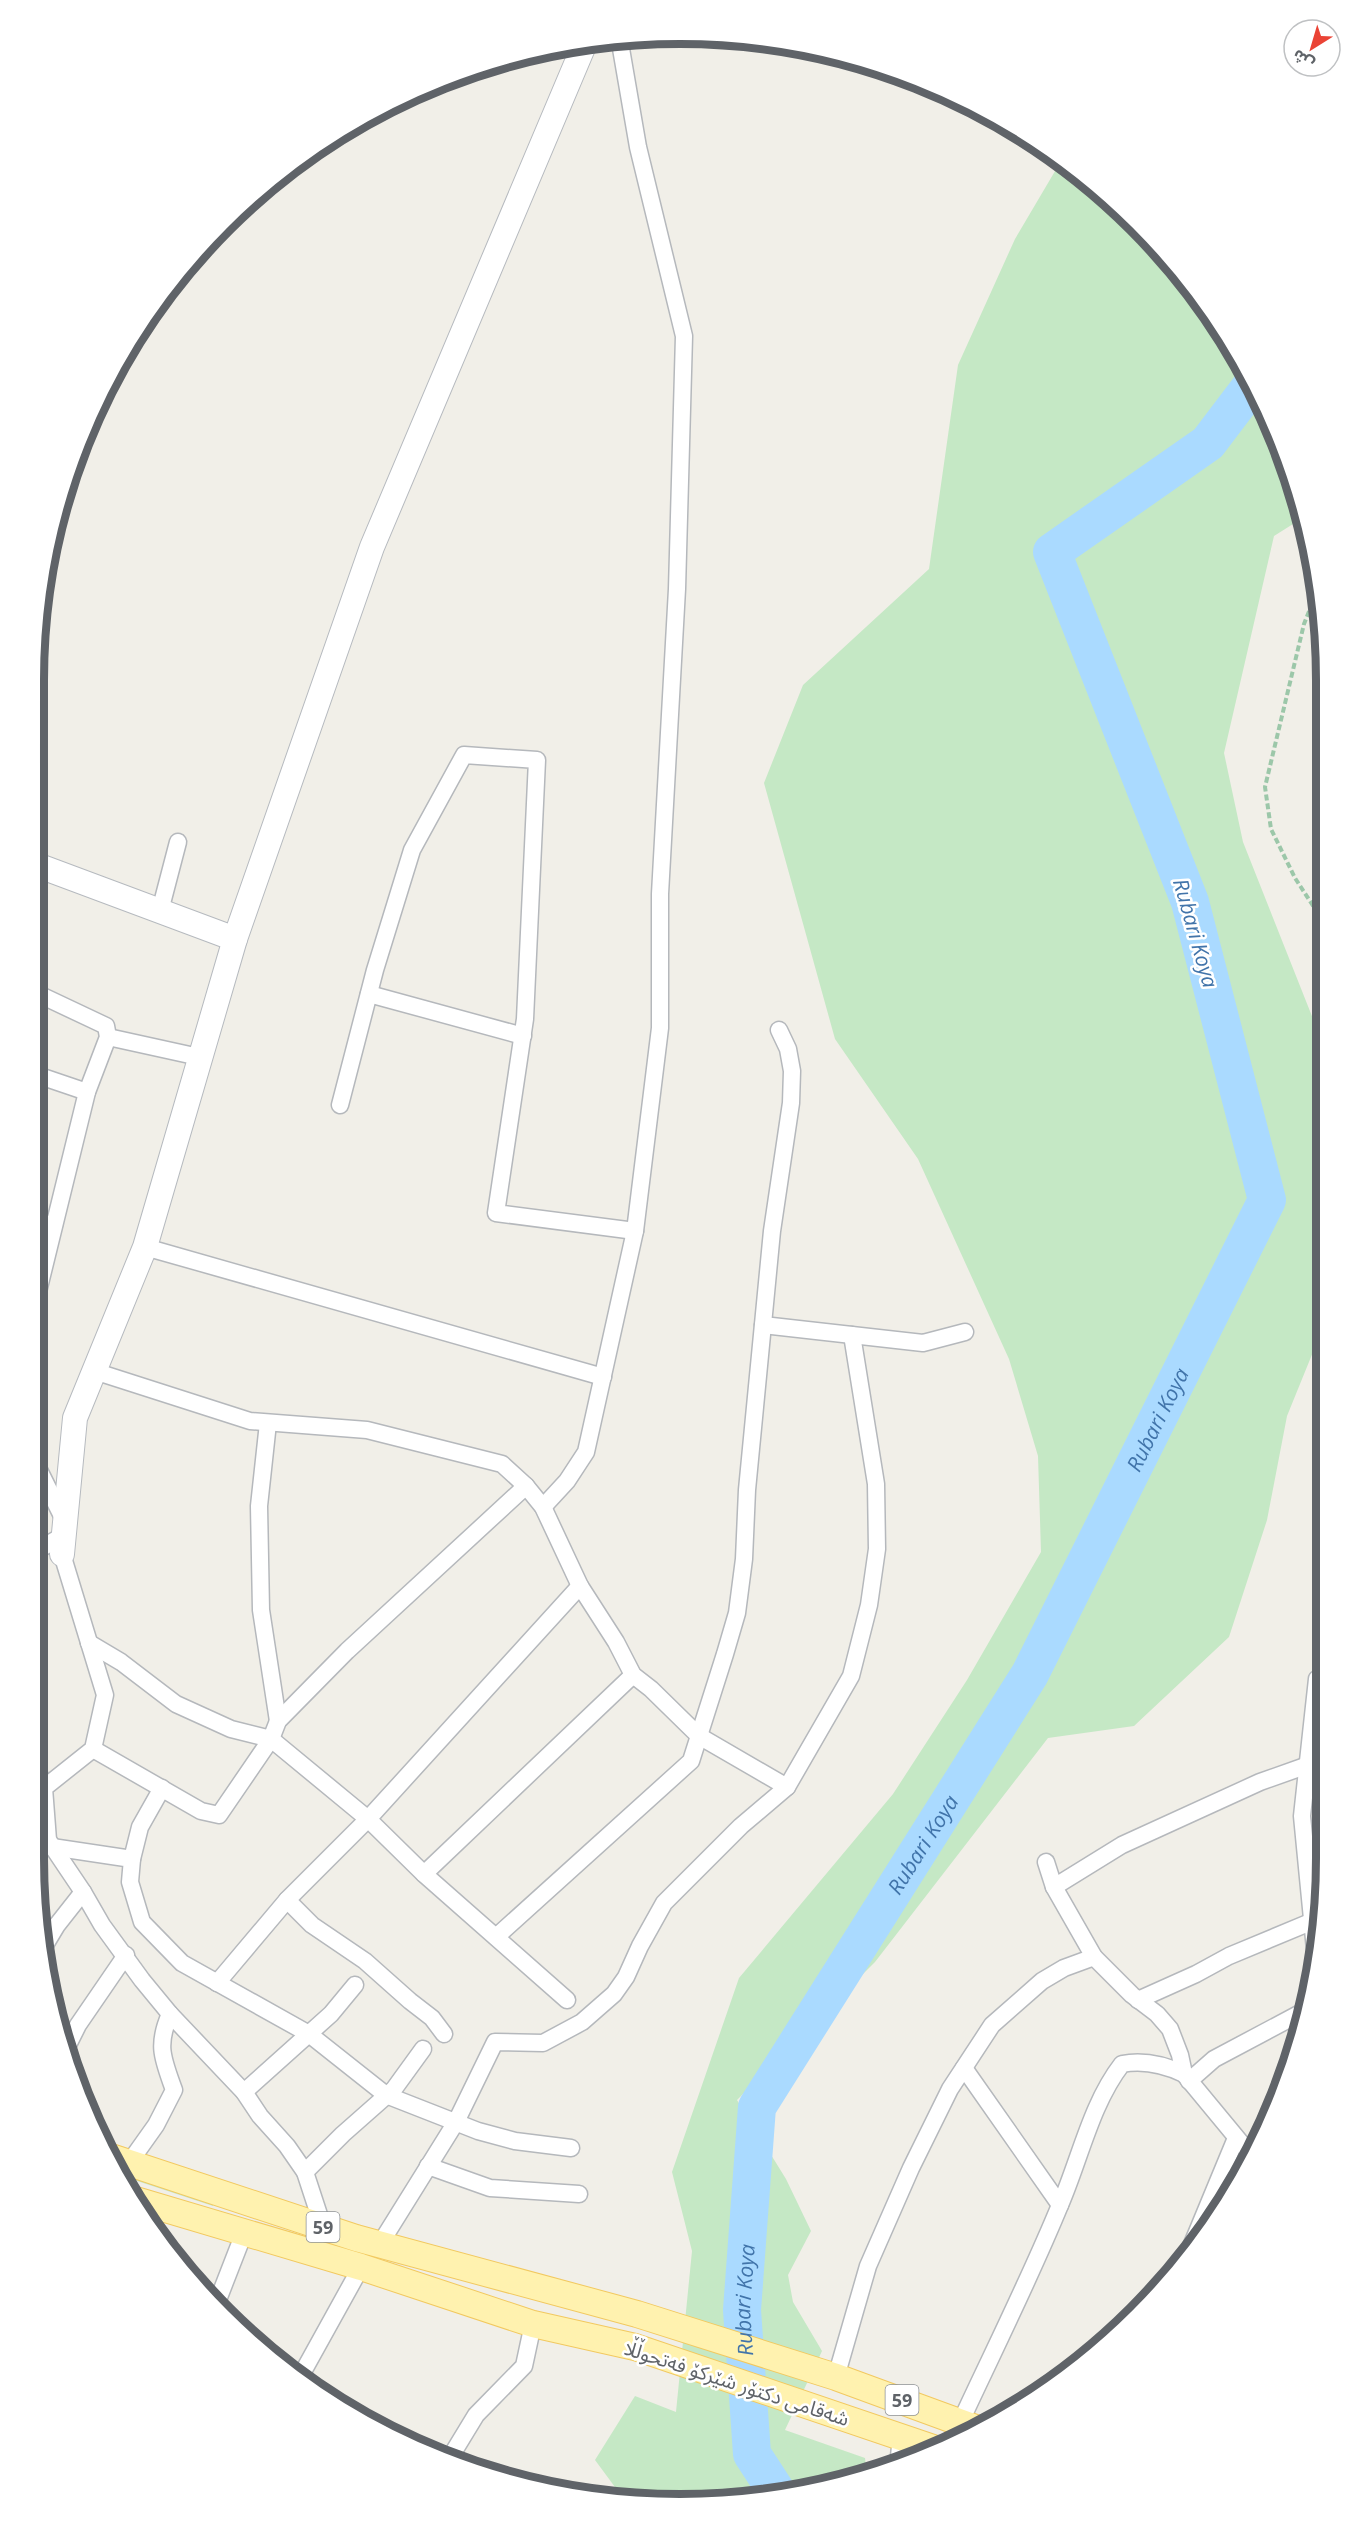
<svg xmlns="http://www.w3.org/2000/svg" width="1360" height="2538" font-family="'Open Sans','Noto Sans Arabic',sans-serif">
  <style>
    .green { fill: #c5e8c5 }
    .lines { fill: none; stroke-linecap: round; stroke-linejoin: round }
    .river { stroke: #aadaff; stroke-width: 38 }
    .street-casing { stroke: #b5b8bc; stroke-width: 19 }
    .secondary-casing { stroke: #b6babf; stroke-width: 26 }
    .primary-casing { stroke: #f2c960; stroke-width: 28 }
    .path { stroke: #9cc7a9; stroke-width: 4; stroke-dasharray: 6 3; stroke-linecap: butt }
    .street { stroke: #fff; stroke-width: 16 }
    .secondary { stroke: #fff; stroke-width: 24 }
    .primary { stroke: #fff2af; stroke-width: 26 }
    .labels { text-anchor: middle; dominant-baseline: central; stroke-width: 5; stroke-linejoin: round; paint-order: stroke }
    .shield { fill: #fff; stroke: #8f9295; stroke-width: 1.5 }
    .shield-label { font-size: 18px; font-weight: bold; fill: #5f6368 }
    .street-label { font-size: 20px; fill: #5f6368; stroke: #fff }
    .water-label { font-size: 21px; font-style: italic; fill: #4174aa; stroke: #fff }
    .rim { fill: none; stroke: #5f6368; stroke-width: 8 }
  </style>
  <rect width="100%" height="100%" fill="#f1efe8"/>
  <g class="green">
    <polygon points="1061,161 1107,194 1218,320 1278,433 1301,519 1274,536 1224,753 1243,842 1323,1044 1324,1325 1287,1416 1267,1520 1229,1637 1134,1726 1048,1738 875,1962 737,2100 786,2179 811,2231 788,2275 793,2302 822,2351 785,2430 865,2458 867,2476 847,2483 723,2504 626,2502 595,2460 635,2396 676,2412 692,2251 672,2172 739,1978 893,1794 967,1680 1041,1552 1038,1456 1009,1359 918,1159 835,1039 764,783 803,685 929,569 958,365 1015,239"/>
    <polygon points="113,2168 214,2202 213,2206 116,2174"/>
  </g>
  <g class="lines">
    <path class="river" id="s1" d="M 778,2494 L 752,2454 L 742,2310 L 757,2107 L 1030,1674 L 1267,1200 L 1190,902 L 1052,552 L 1208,443 L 1252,385"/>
    <defs>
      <g id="street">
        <polyline points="160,911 178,842"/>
        <polyline points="369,994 523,1036"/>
        <polyline points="108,1037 199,1057"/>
        <polyline points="34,1074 87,1092"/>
        <polyline points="340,1105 375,970 412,850 464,755 537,760 525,1019 496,1213 635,1231"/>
        <polyline points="34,1221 54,1225"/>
        <polyline points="145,1247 603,1377"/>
        <polyline points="34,1308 87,1092 108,1037 106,1026 34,992"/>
        <polyline points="763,1325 923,1343 965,1332"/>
        <polyline points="94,1371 250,1421 367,1430 502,1464 526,1486 543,1507 580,1586 616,1642 633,1675 651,1689 699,1736 787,1787"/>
        <polyline points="268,1423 259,1506 261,1610 278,1721"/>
        <polyline points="33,1458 65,1522"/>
        <polyline points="543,1507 567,1481 586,1452 635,1231 660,1028 660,894 677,589 684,336 638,147 619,37"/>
        <polyline points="33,1553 64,1535"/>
        <polyline points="62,1554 105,1695 93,1749 44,1788 48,1840 83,1892 102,1925 142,1980 170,2014 244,2092 260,2116 287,2146 305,2172 323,2227"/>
        <polyline points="89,1643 121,1662 176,1704 231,1729 271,1739 368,1819 424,1874 567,2000"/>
        <polyline points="93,1749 201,1811 219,1815 271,1739 278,1721 347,1651 526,1486"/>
        <polyline points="33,1757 44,1788"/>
        <polyline points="52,1847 132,1859 130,1882 142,1922 182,1963 309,2034 386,2095 478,2131 515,2141 571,2148"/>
        <polyline points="33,1854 48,1840"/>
        <polyline points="132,1859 140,1827 162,1788"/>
        <polyline points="1046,1862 1054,1887 1094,1957 1132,1995 1157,2014 1170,2029 1180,2055 1184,2074"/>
        <polyline points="424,1874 633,1675"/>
        <polyline points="1054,1887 1122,1845 1260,1782 1308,1765"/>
        <polyline points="287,1900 312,1925 365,1961 410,2001 432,2018 444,2034"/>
        <polyline points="496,1937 691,1761 725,1654 737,1613 744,1559 747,1490 772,1231 791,1103 792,1071 788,1049 779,1030"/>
        <polyline points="42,1950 57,1925 83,1892"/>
        <polyline points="1316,1960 1302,1816 1317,1679 1325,1675"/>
        <polyline points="217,1983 287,1900 368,1819 580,1586"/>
        <polyline points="1138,2000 1196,1974 1229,1956 1313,1921"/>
        <polyline points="64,2053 78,2025 126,1955"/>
        <polyline points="964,2068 1060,2205"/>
        <polyline points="1189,2081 1214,2059 1308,2009"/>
        <polyline points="244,2092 331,2014 355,1985"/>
        <path d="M 129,2163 L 156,2125 L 174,2090 C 163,2059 156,2046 170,2014"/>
        <polyline points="428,2166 490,2188 579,2194"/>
        <polyline points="305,2172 343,2134 394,2089 423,2049"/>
        <polyline points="380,2244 456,2122 495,2042 543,2043 582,2022 614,1994 626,1977 640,1946 664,1903 741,1826 787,1787 851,1676 869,1605 877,1549 876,1484 852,1335"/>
        <polyline points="1185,2261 1236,2138"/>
        <polyline points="216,2305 244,2233"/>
        <polyline points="836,2377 868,2266 911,2168 950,2089 992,2025 1042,1981 1064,1968 1094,1957"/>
        <polyline points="299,2379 361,2267"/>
        <path d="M 961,2421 C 994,2350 1030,2278 1060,2205 C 1080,2159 1091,2104 1122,2064 C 1143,2060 1165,2065 1184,2074 L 1251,2155"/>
        <polyline points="448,2461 476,2415 524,2366 533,2324"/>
        <polyline points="898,2466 901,2437"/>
      </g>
      <g id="secondary">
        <polyline points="34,864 235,939"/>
        <polyline points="62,1554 75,1418 145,1247 235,939 372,547 585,43"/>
      </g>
      <g id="primary">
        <polyline points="108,2156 356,2238 637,2314 836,2377 978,2429"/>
        <polyline points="132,2199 361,2267 533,2324 635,2347 939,2450"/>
      </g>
    </defs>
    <use href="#street" class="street-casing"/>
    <use href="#secondary" class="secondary-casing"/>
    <use href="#primary" class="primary-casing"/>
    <g class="path">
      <polyline points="1319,586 1304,624 1265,787 1271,829 1295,878 1323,921"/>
      <polyline points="1315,1542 1324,1538"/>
      <polyline points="1316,1661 1315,1542 1324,1482"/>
    </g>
    <use href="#street" class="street"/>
    <use href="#secondary" class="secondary"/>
    <use href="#primary" class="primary"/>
  </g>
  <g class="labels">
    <g class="shield">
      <rect x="306.5" y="2212" width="33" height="30" rx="4.5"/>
      <rect x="885.5" y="2385" width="33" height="30" rx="4.5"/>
    </g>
    <g class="shield-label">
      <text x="323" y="2227">59</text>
      <text x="902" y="2400">59</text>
    </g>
    <g class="street-label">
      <text transform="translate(737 2383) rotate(18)">شەقامی دکتۆر شێرکۆ فەتحوڵڵا</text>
    </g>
    <g class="water-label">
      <text transform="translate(1196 933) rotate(74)">Rubari Koya</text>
      <text stroke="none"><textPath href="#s1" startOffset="1192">Rubari Koya</textPath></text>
      <text stroke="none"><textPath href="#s1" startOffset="706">Rubari Koya</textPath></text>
      <text stroke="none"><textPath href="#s1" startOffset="202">Rubari Koya</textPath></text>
    </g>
  </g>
  <path d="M0 0H1360V2538H0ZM680 44H680A636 636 0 0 1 1316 680V1858A636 636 0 0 1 680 2494H680A636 636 0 0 1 44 1858V680A636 636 0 0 1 680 44Z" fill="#fff" fill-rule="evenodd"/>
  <path class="rim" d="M680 44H680A636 636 0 0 1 1316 680V1858A636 636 0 0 1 680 2494H680A636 636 0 0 1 44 1858V680A636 636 0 0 1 680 44Z"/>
  <g transform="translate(1312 48) rotate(217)"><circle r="28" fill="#ffffff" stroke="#bfc1c3" stroke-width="1.5"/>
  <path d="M0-4.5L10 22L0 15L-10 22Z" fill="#ea4335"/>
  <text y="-9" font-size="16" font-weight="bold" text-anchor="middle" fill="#5f6368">ش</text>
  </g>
</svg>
